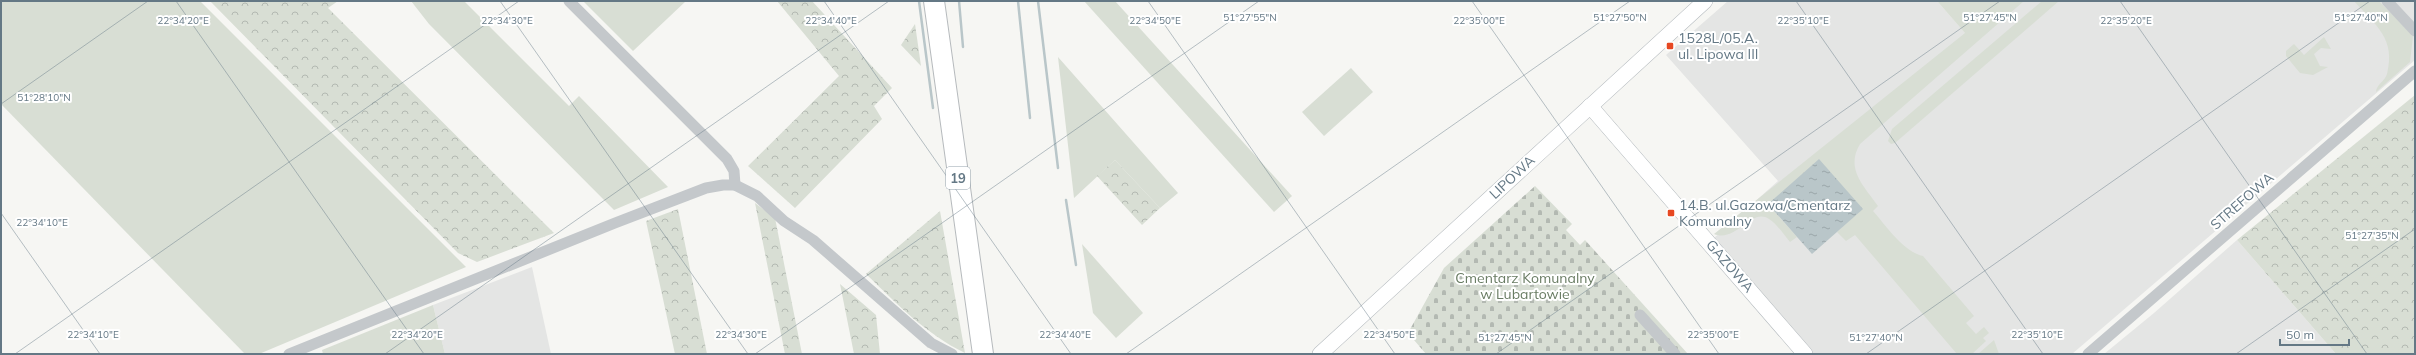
<svg xmlns="http://www.w3.org/2000/svg" width="2416" height="355" font-family="Mulish,sans-serif">
  <style>
    .built { fill: #e4e5e4 }
    .green { fill: #d8ded4 }
    .forest { fill: url(#forest-crowns) }
    .cemetery { fill: url(#cemetery-stones) }
    .water { fill: url(#water-ripples) }
    .lines { fill: none; stroke-linecap: round; stroke-linejoin: round }
    .stream { stroke: #b9c6c9; stroke-width: 2.5 }
    .secondary-casing { stroke: #b4babe; stroke-width: 16 }
    .highway-casing { stroke: #b6babd; stroke-width: 22 }
    .street { stroke: #c4c8cb; stroke-width: 11 }
    .secondary { stroke: #fff; stroke-width: 15 }
    .highway { stroke: #fff; stroke-width: 20 }
    .ticks { fill: none; stroke: #647885; stroke-width: 1; stroke-opacity: 0.45 }
    .poi-dot { fill: #e74822; stroke: #fff; stroke-width: 1.5 }
    .labels { text-anchor: middle; dominant-baseline: central; stroke-width: 4; stroke-linejoin: round; paint-order: stroke }
    .shield { fill: #fff; stroke: #92a0aa; stroke-width: 1 }
    .shield-label { font-size: 13px; font-weight: bold; fill: #647885 }
    .poi-label { font-size: 14px; fill: #647885; stroke: #fff; text-anchor: start }
    .street-label { font-size: 14px; fill: #647885; stroke: #fff }
    .park-label { font-size: 14px; fill: #697c63; stroke: #fff }
    .ticks-label { font-size: 10px; text-anchor: middle; fill: #647885; stroke: #fff; stroke-width: 4; stroke-linejoin: round; paint-order: stroke }
  </style>
  <defs>
    <pattern id="forest-crowns" width="20" height="18" patternUnits="userSpaceOnUse"><rect width="20" height="18" fill="#d8ded4"/><path d="M2 6a3 3 0 1 1 6 0M12 15a3 3 0 1 1 6 0" fill="none" stroke="#b3b9b2"/></pattern>
    <pattern id="cemetery-stones" width="16" height="16" patternUnits="userSpaceOnUse"><rect width="16" height="16" fill="#d8ded4"/><path d="M2 7V4a2 2 0 0 1 4 0v3zM10 15v-3a2 2 0 0 1 4 0v3z" fill="#b3b9b2"/></pattern>
    <pattern id="water-ripples" width="26" height="14" patternUnits="userSpaceOnUse"><rect width="26" height="14" fill="#b9c6c9"/><path d="M2 4q2-2 4 0t4 0M15 11q2-2 4 0t4 0" fill="none" stroke="#9aa6a9"/></pattern>
  </defs>
  <rect width="100%" height="100%" fill="#f6f6f3"/>
  <g class="built">
    <polygon points="1728,1 1937,1 1967,35 2005,1 2415,1 2415,60 2072,354 1813,354 1714,238 1778,181 1666,55"/>
    <polygon points="2237,240 2336,354 2104,354 2154,313"/>
    <polygon points="532,267 551,354 445,354 433,305"/>
  </g>
  <g class="green">
    <polygon points="1,1 200,1 466,267 259,354 245,354 1,104"/>
    <polygon points="411,1 464,1 569,106 579,96 668,187 614,210 429,24"/>
    <polygon points="583,1 686,1 633,51"/>
    <polygon points="1084,1 1115,1 1292,196 1274,212"/>
    <path d="M 1937,1 L 2024,1 L 1860,144 C 1845,169 1864,186 1878,206 L 1873,211 C 1887,227 1904,252 1923,256 L 1974,316 L 1966,323 L 1976,334 L 1984,327 L 1989,333 L 1983,338 L 1986,341 L 1972,354 L 1957,354 L 1855,235 L 1846,241 L 1837,232 L 1862,209 L 1768,204 L 1797,237 L 1790,242 C 1784,235 1777,224 1769,219 C 1751,207 1737,243 1714,234 L 1965,33 Z"/>
    <polygon points="2042,1 2059,1 1895,143 1891,144 1888,141 1892,129"/>
    <path d="M 2354,1 L 2379,1 L 2413,36 L 2410,62 L 2376,92 C 2376,85 2385,81 2387,74 C 2396,38 2376,26 2354,1 Z"/>
    <polygon points="2324,37 2331,49 2321,48 2314,54 2320,66 2328,67 2313,75 2300,73 2286,56 2286,51 2294,44 2304,55"/>
    <polygon points="1058,57 1178,193 1160,208 1115,160 1074,198"/>
    <polygon points="1351,68 1373,92 1324,136 1302,112"/>
    <polygon points="1082,244 1143,313 1116,338 1093,313"/>
    <polygon points="433,305 445,354 323,354 322,350"/>
    <polygon points="1994,340 1999,354 1978,354"/>
  </g>
  <g class="forest">
    <polygon points="210,1 338,1 328,8 554,233 477,262 458,253"/>
    <polygon points="777,1 812,1 892,88 874,106 882,119 795,208 748,166 839,76"/>
    <polygon points="915,24 921,66 901,45"/>
    <polygon points="2415,95 2415,354 2336,354 2237,240"/>
    <polygon points="1115,160 1160,208 1142,225 1097,176"/>
    <polygon points="755,203 775,218 802,354 785,354"/>
    <polygon points="678,209 707,354 675,354 646,221"/>
    <path d="M 940,211 L 965,353 C 926,334 897,304 866,274 Z"/>
    <polygon points="840,284 876,315 880,354 854,354"/>
  </g>
  <polygon class="cemetery" points="1535,186 1572,224 1566,230 1580,245 1585,240 1688,354 1426,354 1408,333 1444,268"/>
  <polygon class="water" points="1819,159 1863,209 1812,254 1768,204"/>
  <g class="lines">
    <g class="stream">
      <polyline points="919,1 933,108"/>
      <polyline points="959,1 963,47"/>
      <polyline points="1018,1 1030,118"/>
      <polyline points="1038,1 1058,168"/>
      <polyline points="1066,200 1076,265"/>
    </g>
    <defs>
      <g id="secondary">
        <polyline points="1590,106 1805,354"/>
        <polyline points="1320,354 1705,1"/>
      </g>
      <polyline id="highway" points="934,1 983,354"/>
    </defs>
    <use href="#secondary" class="secondary-casing"/>
    <use href="#highway" class="highway-casing"/>
    <g class="street">
      <polyline points="569,1 727,159 734,171 735,185"/>
      <polyline points="2387,1 2415,31"/>
      <polyline points="1640,315 1675,354"/>
      <polyline points="289,354 615,223 706,188 723,185 735,185 757,196 784,221 813,240 931,343 952,354"/>
      <polyline points="2088,354 2415,71"/>
    </g>
    <use href="#secondary" class="secondary"/>
    <use href="#highway" class="highway"/>
  </g>
  <path class="ticks" d="M 176,1 L 424,354M 500,1 L 748,354M 824,1 L 1071,354M 1148,1 L 1395,354M 1472,1 L 1719,354M 1796,1 L 2043,354M 2120,1 L 2367,354M 1,104 L 148,1M 1,213 L 100,354M 15,354 L 519,1M 385,354 L 889,1M 755,354 L 1259,1M 1126,354 L 1630,1M 1496,354 L 2000,1M 1866,354 L 2370,1M 2236,354 L 2415,229"/>
  <g class="poi-dot">
    <rect x="1666" y="42" width="8" height="8" rx="2"/>
    <rect x="1667" y="209" width="8" height="8" rx="2"/>
  </g>
  <g class="labels">
    <rect class="shield" x="946" y="167" width="24" height="22" rx="3"/>
    <g class="shield-label">
      <text x="958" y="178">19</text>
    </g>
    <g class="poi-label">
      <text x="1678" y="38">1528L/05.A.<tspan x="1678" dy="16">ul. Lipowa III</tspan></text>
      <text x="1679" y="205">14.B. ul.Gazowa/Cmentarz<tspan x="1679" dy="16">Komunalny</tspan></text>
    </g>
    <g class="street-label">
      <text transform="translate(1512 177) rotate(-43)">LIPOWA</text>
      <text transform="translate(2242 201) rotate(-41)">STREFOWA</text>
      <text transform="translate(1730 266) rotate(49)">GAZOWA</text>
    </g>
    <g class="park-label">
      <text x="1525" y="278">Cmentarz Komunalny<tspan x="1525" dy="16">w Lubartowie</tspan></text>
    </g>
  </g>
  <g class="ticks-label">
    <text x="1250" y="21">51°27'55"N</text>
    <text x="1620" y="21">51°27'50"N</text>
    <text x="2361" y="21">51°27'40"N</text>
    <text x="1990" y="21">51°27'45"N</text>
    <text x="831" y="24">22°34'40"E</text>
    <text x="183" y="24">22°34'20"E</text>
    <text x="507" y="24">22°34'30"E</text>
    <text x="1155" y="24">22°34'50"E</text>
    <text x="1479" y="24">22°35'00"E</text>
    <text x="1803" y="24">22°35'10"E</text>
    <text x="2126" y="24">22°35'20"E</text>
    <text x="44" y="101">51°28'10"N</text>
    <text x="42" y="226">22°34'10"E</text>
    <text x="2372" y="239">51°27'35"N</text>
    <text x="93" y="338">22°34'10"E</text>
    <text x="417" y="338">22°34'20"E</text>
    <text x="741" y="338">22°34'30"E</text>
    <text x="1065" y="338">22°34'40"E</text>
    <text x="1389" y="338">22°34'50"E</text>
    <text x="1713" y="338">22°35'00"E</text>
    <text x="2037" y="338">22°35'10"E</text>
    <text x="1505" y="341">51°27'45"N</text>
    <text x="1876" y="341">51°27'40"N</text>
  </g>
  <rect width="2416" height="355" fill="none" stroke="#647885" stroke-width="4"/>
  <path d="M2280 339v6h69v-6" fill="none" stroke="#647885" stroke-width="2"/>
  <text x="2286" y="339" font-size="12" fill="#647885" stroke="#ffffff" stroke-width="3" paint-order="stroke">50 m</text>
</svg>
